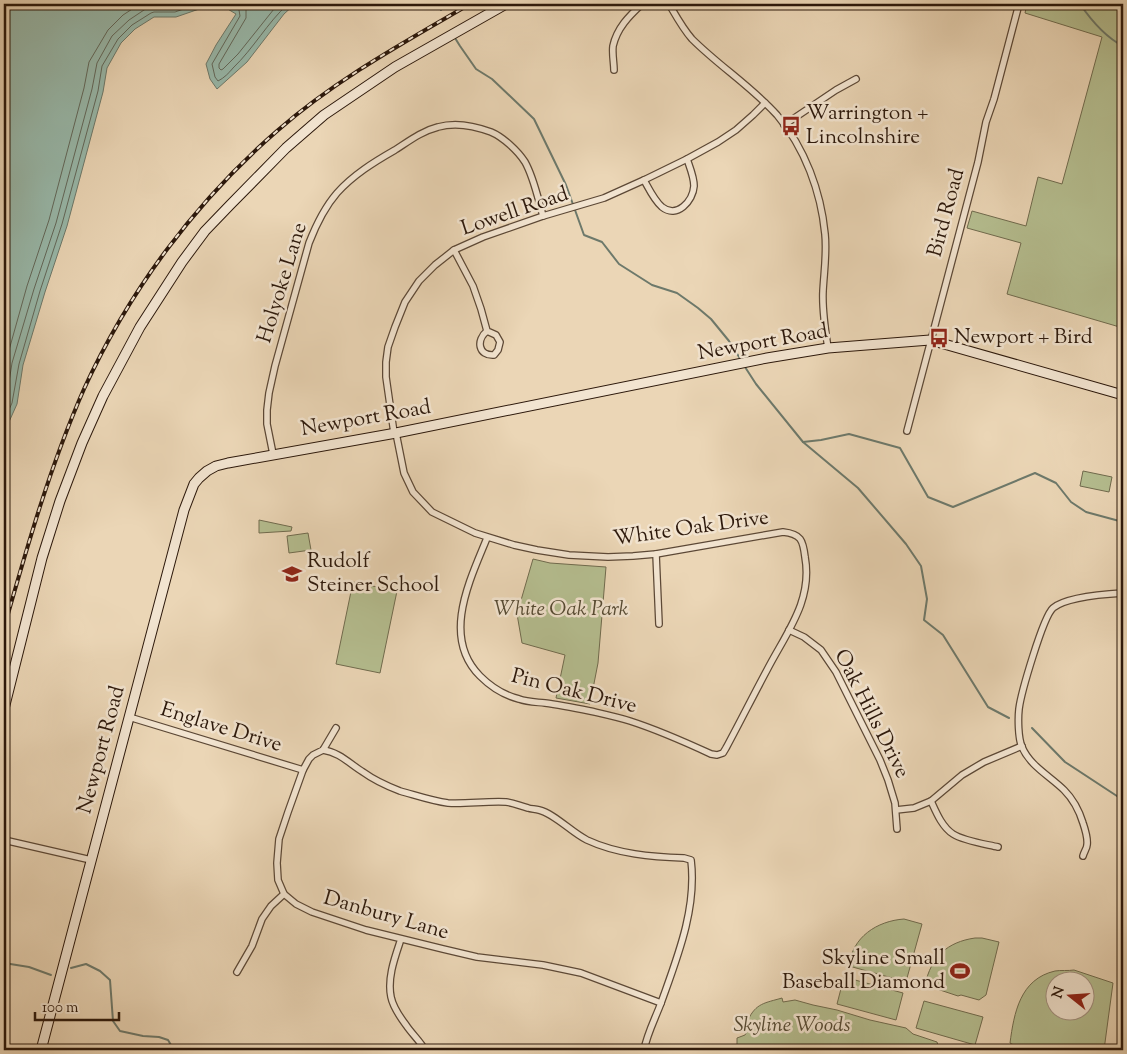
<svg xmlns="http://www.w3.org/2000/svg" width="1127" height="1054" font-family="'Sorts Mill Goudy',serif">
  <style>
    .green { fill: #b5be90; stroke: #706b4e; fill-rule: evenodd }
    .water { fill: #98b9ab; stroke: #6d796b }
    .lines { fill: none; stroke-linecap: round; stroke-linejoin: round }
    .shore { stroke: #62685b; stroke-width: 1 }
    .stream { stroke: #6d796b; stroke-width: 2 }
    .street-casing { stroke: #5c4836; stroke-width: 8 }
    .secondary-casing { stroke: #2c180b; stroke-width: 11 }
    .street { stroke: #f2e4d0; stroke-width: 5.5 }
    .secondary { stroke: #f2e4d0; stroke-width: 9 }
    .rail-casing { stroke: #2c180b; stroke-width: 4 }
    .rail { stroke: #f2e4d0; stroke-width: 2; stroke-dasharray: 5.5; stroke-linecap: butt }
    .labels { text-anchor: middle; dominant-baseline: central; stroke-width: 5; stroke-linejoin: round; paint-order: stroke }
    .poi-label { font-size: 21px; fill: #2c180b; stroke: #f2e4d0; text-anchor: start }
    .street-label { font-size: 21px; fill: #2c180b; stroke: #f2e4d0 }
    .park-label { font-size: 21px; font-style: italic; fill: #554a33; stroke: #f2e4d0 }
  </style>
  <rect width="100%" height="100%" fill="#ebd6b6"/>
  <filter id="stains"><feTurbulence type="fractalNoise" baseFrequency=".004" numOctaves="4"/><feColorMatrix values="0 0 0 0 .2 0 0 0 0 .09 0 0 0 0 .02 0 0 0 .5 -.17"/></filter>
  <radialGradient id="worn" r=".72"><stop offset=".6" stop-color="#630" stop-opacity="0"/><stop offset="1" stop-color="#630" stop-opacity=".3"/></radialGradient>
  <g class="green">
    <polygon points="1027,4 1123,4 1123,328 1007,294 1021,243 967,228 972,211 1026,226 1038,177 1062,184 1102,37 1025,13"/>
    <polygon points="1083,471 1112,477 1109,492 1080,486"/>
    <polygon points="259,520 292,527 291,531 259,533"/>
    <polygon points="308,533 311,550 289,553 287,536"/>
    <polygon points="533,559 550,563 606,567 598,663 590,704 556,698 565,655 522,643 517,614"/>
    <polygon points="353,582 397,591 380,673 336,664"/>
    <path d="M 904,919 L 922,924 L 907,978 L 903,981 L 849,966 C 852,937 877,921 904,919 Z"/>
    <path d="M 975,938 L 982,938 L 999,942 L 986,995 L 979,1000 L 961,995 L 958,996 L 925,985 C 931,957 947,942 975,938 Z"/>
    <path d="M 1074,970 L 1113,983 L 1104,1050 L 1023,1050 L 1010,1043 C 1014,1013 1020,979 1055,971 C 1061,970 1068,971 1074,970 ZM 1054,982 L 1084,982 L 1084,1012 L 1054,1012 Z"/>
    <polygon points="844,977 903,993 896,1020 837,1004"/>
    <path d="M 782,998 L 783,1002 L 795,1000 L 813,1005 L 837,1010 L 870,1020 L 906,1028 L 913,1034 L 937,1042 L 939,1048 L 936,1050 L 737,1050 L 737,1038 L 745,1035 L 751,1025 L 748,1020 C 756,1003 765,1003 782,998 Z"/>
    <polygon points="924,1001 983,1017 975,1045 916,1028"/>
  </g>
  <polygon class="water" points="4,4 295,4 284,14 247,62 217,89 210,79 206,64 216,45 236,14 226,8 205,7 176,17 154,17 135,29 121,43 107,68 103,92 67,226 45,292 23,365 17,404 4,433"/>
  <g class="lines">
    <g class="shore">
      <path d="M 229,4 L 239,10 L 240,16 L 212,64 L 215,77 L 218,81 C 224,78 229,73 233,68 C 254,48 267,23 288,4"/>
      <polyline points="241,4 246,10 246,18 219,64 219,68 221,70 223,69 238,54 278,4"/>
      <polyline points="4,368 27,286 49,220 84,88 89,62 108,30 123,15 140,4"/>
      <polyline points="4,405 6,401 12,363 34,289 56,223 92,89 97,63 112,36 129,20 150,6 174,5 179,4"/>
      <polyline points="4,421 12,403 19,364 40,291 62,224 98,91 102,66 118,39 132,25 151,13 154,12 175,12 198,4"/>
    </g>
    <g class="stream">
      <polyline points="438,4 441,10"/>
      <path d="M 1080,4 C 1091,20 1105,37 1123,46"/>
      <polyline points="455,38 460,46 476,69 492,79 534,119 566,185 584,235 602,242 619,264 652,285 677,293 698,308 711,319 729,341 741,360"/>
      <polyline points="745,367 756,384 803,442 858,488 906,544 921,566 927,599 924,620 943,635 988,707 1009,718"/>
      <polyline points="803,442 821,440 849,434 900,448 928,497 953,507 1035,473 1056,483 1071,502 1086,512 1123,522"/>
      <polyline points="1032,728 1065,762 1123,800"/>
      <polyline points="4,963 29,967 51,975"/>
      <polyline points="71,968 86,964 100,971 110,980 113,1021 120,1031 143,1036 159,1037 168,1040 174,1050"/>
    </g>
    <defs>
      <g id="street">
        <path d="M 669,4 C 676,16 683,29 692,39 C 719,66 752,87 777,115 C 805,148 821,192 825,234 C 827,253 824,272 823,291 C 822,310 825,329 828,348"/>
        <path d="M 614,70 C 614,63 612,54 613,46 C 617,28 629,16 642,4"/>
        <polyline points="784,125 836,90 856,79"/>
        <path d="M 644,180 C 649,189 654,200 662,207 C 677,219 693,201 694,186 C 694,177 690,168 687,159"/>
        <path d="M 454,250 L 473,286 L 481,309 L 487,331 C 476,340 478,356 494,355 L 498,350 L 500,342 L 496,335 L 487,331"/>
        <polyline points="907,431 978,162 986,122 994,99 1019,4"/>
        <polyline points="394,433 386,377 386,362 388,347 395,327 405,302 419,281 435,265 454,250 483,237 543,216 604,198 644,180 687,159 718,142 736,130 753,115 765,103"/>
        <path d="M 396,433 L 404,473 L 413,492 L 432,512 L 475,533 L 514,545 L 537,550 L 569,555 L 608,557 L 633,556 L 656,554 L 783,532 C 801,534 803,540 805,557 C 813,601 786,633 767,670 C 753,696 740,722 726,748 L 723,753 L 717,755 L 711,754 C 685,742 658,730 630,721 C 617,717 603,714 590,711 C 575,708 560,705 545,703 C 536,702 527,702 519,699 C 503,695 491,687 480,676 C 441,637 470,580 487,538"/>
        <path d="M 273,454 L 267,424 L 267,410 L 269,393 L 275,366 L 309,243 C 316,225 324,208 337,193 C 353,175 374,162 395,150 C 409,141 422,131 438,127 C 455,122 475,126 491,132 C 503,137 518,151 525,162 C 534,178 538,199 543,216"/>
        <polyline points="656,554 659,624"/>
        <polyline points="789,630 804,637 821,650 836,672 880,760 888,780 895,803 897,829"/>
        <polyline points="129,717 303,770"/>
        <polyline points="336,728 323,750 313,755 309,759 303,770 288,812 279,839 277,863 278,880 284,894 296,904 312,912 366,930 443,949 477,957 543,965 581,973 661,1003"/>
        <path d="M 323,750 C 339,752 350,764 363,772 C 374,780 387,786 400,791 C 415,795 432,801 448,803 C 467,804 487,801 506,802 C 514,803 520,806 528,808 C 531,809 535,809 539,810 C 555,814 571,832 587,840 C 617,854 652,857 684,858 L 691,860 C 697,909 677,958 661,1003 C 655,1019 647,1034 644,1050"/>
        <path d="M 931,801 C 936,812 942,827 953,834 C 964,841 985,844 998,847"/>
        <polyline points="896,810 914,808 931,801 962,775 984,762 1022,746"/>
        <polyline points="4,840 91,860"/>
        <path d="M 1083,856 C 1084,852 1087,848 1087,845 C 1088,839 1085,829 1083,823 C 1079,810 1073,799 1064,790 C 1050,776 1030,766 1022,747 C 1018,738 1018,718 1019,709 C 1021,693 1043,617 1053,608 C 1066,597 1106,594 1123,593"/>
        <path d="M 401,939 C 395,957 387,978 391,997 C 393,1007 400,1017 406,1025 C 412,1034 420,1041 425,1050"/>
        <polyline points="237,972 252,946 262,919 271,906 284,894"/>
      </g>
      <g id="secondary">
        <polyline points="4,709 42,558 60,501 82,443 103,396 140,327 182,262 205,231 230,205 286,148 324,115 395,67 506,4"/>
        <polyline points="41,1050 184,510 194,484 199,478 207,471 216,466 228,463 396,433 767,358 828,348 930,340 1123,395"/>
      </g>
    </defs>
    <use href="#street" class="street-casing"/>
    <use href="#secondary" class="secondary-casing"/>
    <use href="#street" class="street"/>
    <use href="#secondary" class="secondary"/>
    <defs>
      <path id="rail" d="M 4,628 C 27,547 50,466 84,389 C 129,291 195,202 277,131 C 335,80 403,43 470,4"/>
    </defs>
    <use href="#rail" class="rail-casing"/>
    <use href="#rail" class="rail"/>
  </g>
  <defs>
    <symbol id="bus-bare" viewBox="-9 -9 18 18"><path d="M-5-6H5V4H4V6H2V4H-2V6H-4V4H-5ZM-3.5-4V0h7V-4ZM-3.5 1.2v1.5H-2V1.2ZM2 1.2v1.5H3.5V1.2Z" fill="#8f2418" stroke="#f2e4d0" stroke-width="2.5" paint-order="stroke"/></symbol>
    <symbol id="school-bare" viewBox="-9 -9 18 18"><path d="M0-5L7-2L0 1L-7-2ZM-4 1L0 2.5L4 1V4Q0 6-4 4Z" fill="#8f2418" stroke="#f2e4d0" stroke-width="2.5" paint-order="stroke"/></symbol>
    <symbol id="stadium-bare" viewBox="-9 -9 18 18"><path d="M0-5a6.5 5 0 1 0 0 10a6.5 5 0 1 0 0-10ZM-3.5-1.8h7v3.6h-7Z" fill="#8f2418" stroke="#f2e4d0" stroke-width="2.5" paint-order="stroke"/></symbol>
  </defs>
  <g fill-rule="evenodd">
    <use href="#bus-bare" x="777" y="112" width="28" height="28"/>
    <use href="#bus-bare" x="925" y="324" width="28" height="28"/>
    <use href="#school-bare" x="278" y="560" width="28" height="28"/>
    <use href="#stadium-bare" x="946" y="957" width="28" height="28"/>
  </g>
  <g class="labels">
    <g class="poi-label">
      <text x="806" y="114">Warrington +<tspan x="806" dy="24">Lincolnshire</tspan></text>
      <text x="954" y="338">Newport + Bird</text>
      <text x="307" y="562">Rudolf<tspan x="307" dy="24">Steiner School</tspan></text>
      <text x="945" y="959" text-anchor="end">Skyline Small<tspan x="945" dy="24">Baseball Diamond</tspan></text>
    </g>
    <g class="street-label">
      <text transform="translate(515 212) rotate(-19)">Lowell Road</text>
      <text transform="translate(947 213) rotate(-75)">Bird Road</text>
      <text transform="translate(283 283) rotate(-73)">Holyoke Lane</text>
      <text transform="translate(763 343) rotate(-10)">Newport Road</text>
      <text transform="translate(366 419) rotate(-10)">Newport Road</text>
      <text transform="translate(691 529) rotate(-8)">White Oak Drive</text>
      <text transform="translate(574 692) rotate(14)">Pin Oak Drive</text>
      <text transform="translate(871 714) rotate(63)">Oak Hills Drive</text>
      <text transform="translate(221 728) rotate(17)">Englave Drive</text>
      <text transform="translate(102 750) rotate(-75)">Newport Road</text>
      <text transform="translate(386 916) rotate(16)">Danbury Lane</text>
    </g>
    <g class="park-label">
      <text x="561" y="610">White Oak Park</text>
      <text x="792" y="1026">Skyline Woods</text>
    </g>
  </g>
  <rect width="1127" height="1054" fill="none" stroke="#ebd6b6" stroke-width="20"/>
  <rect x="5" y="5" width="1117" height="1044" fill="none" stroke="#2c180b" stroke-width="2.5"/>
  <rect x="10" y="10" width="1107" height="1034" fill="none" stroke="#2c180b"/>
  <g transform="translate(1070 996) rotate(287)"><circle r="24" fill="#f2e4d0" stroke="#a39281"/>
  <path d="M0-4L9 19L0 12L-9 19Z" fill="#8f2418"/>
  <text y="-8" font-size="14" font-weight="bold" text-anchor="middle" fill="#2c180b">N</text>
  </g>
  <path d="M35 1012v8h84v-8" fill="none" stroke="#2c180b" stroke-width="2.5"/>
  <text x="42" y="1012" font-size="15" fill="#2c180b" stroke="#f2e4d0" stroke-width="4" paint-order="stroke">100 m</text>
  <rect width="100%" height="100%" filter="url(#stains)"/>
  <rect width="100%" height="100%" fill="url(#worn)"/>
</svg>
